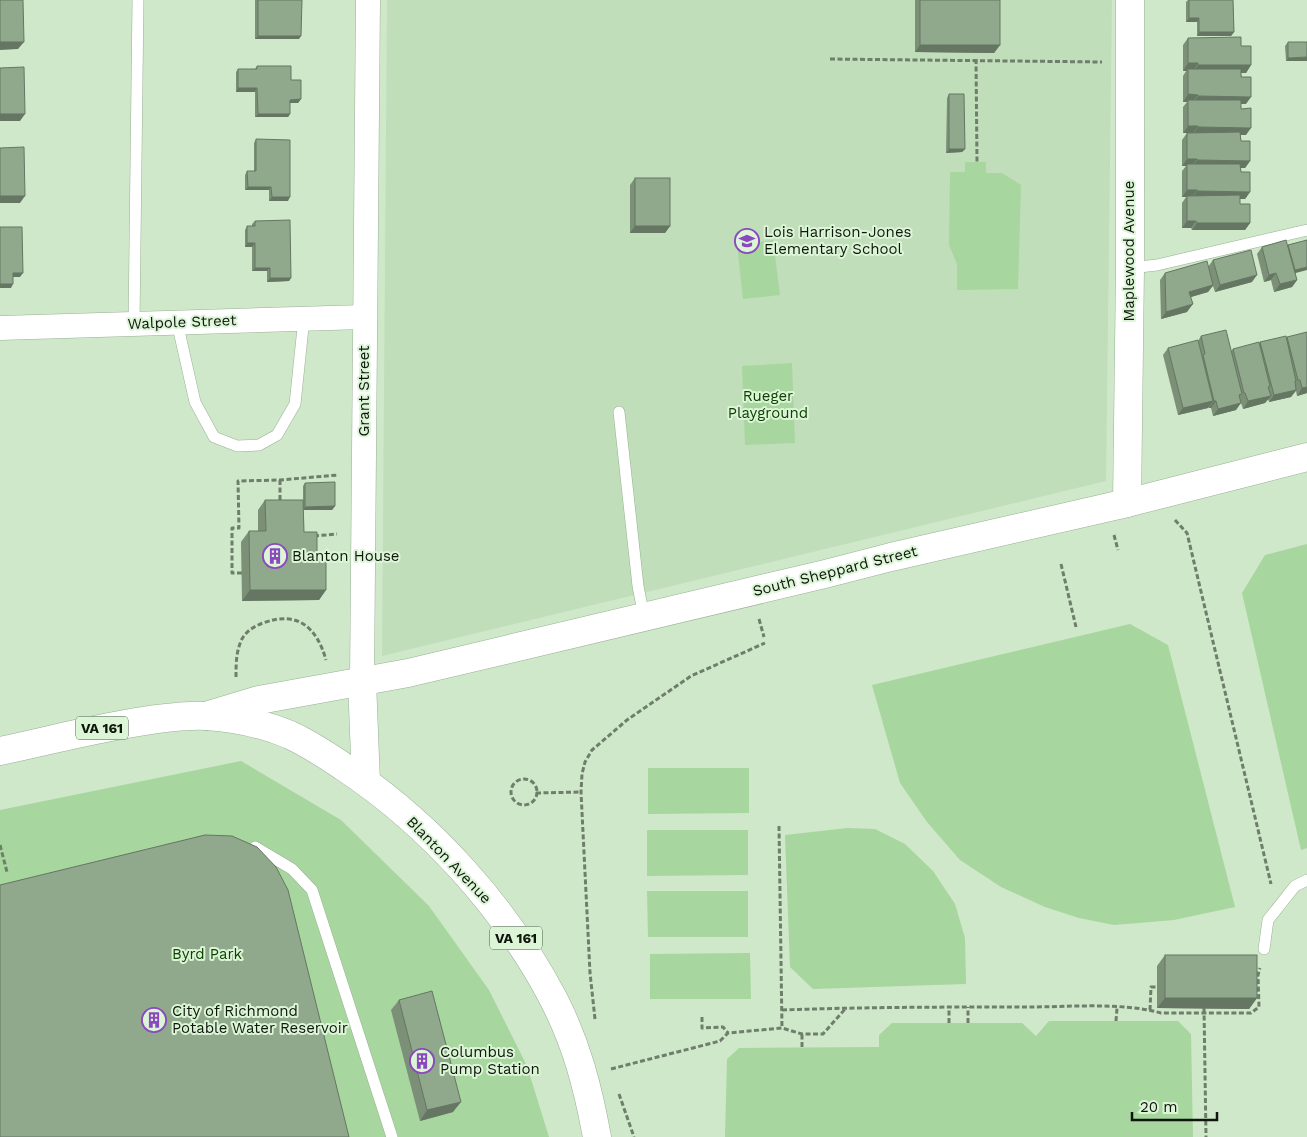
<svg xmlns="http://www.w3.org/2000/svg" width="1307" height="1137" font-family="'Work Sans',sans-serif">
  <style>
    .built { fill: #c0deba }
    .green { fill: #a7d69f }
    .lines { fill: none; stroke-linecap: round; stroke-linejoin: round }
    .service-casing { stroke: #98b094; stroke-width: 12 }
    .minor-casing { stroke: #98b094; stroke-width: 25 }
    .tertiary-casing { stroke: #98b094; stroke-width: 29 }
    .primary-casing { stroke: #98b094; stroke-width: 29 }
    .path { stroke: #6e7e6a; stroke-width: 3; stroke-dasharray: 5 2.5; stroke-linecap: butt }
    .service { stroke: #fff; stroke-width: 11 }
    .minor { stroke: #fff; stroke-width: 24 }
    .tertiary { stroke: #fff; stroke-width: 28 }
    .primary { stroke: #fff; stroke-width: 28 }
    .wall { fill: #7c9078 }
    .shaded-wall { fill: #657662 }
    .building { fill: #90a88c; stroke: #657662 }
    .labels { text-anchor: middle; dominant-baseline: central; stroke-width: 4; stroke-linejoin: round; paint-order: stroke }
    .shield { fill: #dcf5d7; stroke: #4c5a4a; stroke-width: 1 }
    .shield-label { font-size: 14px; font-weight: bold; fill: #0f170d }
    .poi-label { font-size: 15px; fill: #0f170d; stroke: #dcf5d7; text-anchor: start }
    .street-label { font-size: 15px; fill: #0f170d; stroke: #dcf5d7 }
    .park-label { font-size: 15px; fill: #0c4102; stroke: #dcf5d7 }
  </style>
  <rect width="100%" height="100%" fill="#cfe8ca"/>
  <polygon class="built" points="387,0 1112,0 1106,481 382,656"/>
  <g class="green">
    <polygon points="965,162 986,162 986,173 1002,173 1021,185 1018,289 957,290 957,264 949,245 950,172 965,172"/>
    <polygon points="773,240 780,295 743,299 737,245"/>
    <polygon points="792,363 795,443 745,445 742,366"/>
    <polygon points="1307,544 1307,848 1301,850 1242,593 1265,555"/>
    <polygon points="1130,624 1168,645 1235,907 1174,920 1114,925 1079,918 1045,907 1001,887 960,860 927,822 900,783 872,685"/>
    <polygon points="241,761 341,820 429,906 489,990 527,1066 549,1137 0,1137 0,810"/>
    <polygon points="648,768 749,768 749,813 648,814"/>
    <polygon points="847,828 875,829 905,844 933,871 955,904 965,938 966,984 813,989 790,967 785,835"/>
    <polygon points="647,830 748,830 748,875 647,876"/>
    <polygon points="647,891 748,891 748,937 648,937"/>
    <polygon points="750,953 751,999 650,999 650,954"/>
    <polygon points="1049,1021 1178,1021 1191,1034 1193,1137 725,1137 727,1059 739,1048 879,1047 879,1035 892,1023 1022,1023 1036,1036"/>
  </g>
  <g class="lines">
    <defs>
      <g id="service">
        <polyline points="1130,268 1157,265 1307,230"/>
        <polyline points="177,322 195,402 214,437 237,446 259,445 277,435 295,404 304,318"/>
        <polyline points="134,324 138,0"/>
        <polyline points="619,412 638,586 644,617"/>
        <polyline points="255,847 292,869 312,890 392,1137"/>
        <polyline points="1264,949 1268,920 1295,886 1307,880"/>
      </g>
      <g id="minor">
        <polyline points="0,328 364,317"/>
        <polyline points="362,681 368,0"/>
      </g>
      <g id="tertiary">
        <polyline points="1127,503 1130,268 1130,0"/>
        <polyline points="362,681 366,782"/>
        <polyline points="206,716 259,700 408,673 825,574 891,557 1127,503 1307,457"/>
      </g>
      <path id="primary" d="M 0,751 C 52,740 104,726 157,719 C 173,717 191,715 207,716 C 235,718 264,724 290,735 C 310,744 326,755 344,767 C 430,824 506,908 554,1000 C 577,1045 588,1088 597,1137"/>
    </defs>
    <use href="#service" class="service-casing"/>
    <use href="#minor" class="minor-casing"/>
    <use href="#tertiary" class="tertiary-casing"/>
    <use href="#primary" class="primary-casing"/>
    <g class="path">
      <polyline points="830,59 1102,62"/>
      <polyline points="976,59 977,162"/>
      <polyline points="280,480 280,502"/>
      <polyline points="1175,520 1187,533 1271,884"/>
      <polyline points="1114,535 1118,550"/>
      <polyline points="314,536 337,534"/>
      <polyline points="1061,564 1076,627"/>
      <polyline points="242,573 232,573 232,528 239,528 238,481 280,480 338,475"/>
      <polyline points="759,619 764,637"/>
      <path d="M 236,677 C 236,664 236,651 242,639 C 246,631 255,626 263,623 C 298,610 317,628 326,660"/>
      <circle cx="524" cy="792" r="13"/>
      <polyline points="536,793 581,792"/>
      <polyline points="779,826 782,1028"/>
      <polyline points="0,845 7,872"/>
      <polyline points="1204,1008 1206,1137"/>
      <path d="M 782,1010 C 864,1007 946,1007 1029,1007 C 1069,1007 1122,1002 1161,1013 L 1251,1013 L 1259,1007 L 1258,975 L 1260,968"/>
      <polyline points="1150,1010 1151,987 1157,987"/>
      <polyline points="702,1017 702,1028 723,1027 728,1033"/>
      <polyline points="595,1019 590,973 581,792 582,774 585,762 592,750 627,720 691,676 765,643"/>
      <polyline points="1116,1021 1117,1008"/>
      <polyline points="949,1023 949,1007"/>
      <polyline points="968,1023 968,1007"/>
      <polyline points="802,1047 802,1034"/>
      <polyline points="611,1069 720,1041 728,1033 782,1028 802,1034 823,1034 846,1008"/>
      <polyline points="619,1094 634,1137"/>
    </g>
    <use href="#service" class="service"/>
    <use href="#minor" class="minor"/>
    <use href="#tertiary" class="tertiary"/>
    <use href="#primary" class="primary"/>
  </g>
  <g class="wall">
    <polygon points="255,0 302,0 299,39 255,39"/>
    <polygon points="915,0 1000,0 1000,45 994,53 915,52"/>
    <polygon points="1188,0 1233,0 1234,32 1231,36 1197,36 1197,22 1186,22 1186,2"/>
    <polygon points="1188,38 1241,46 1251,65 1246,73 1241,73 1246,104 1241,104 1241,109 1246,135 1240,135 1241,141 1250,161 1245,168 1240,168 1241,172 1250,192 1245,199 1240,199 1240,204 1250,223 1245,230 1192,230 1191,228 1182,228 1182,203 1186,197 1182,197 1182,171 1186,166 1182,166 1182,140 1187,133 1191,133 1183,133 1183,107 1187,102 1183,102 1183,76 1186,71 1183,71 1183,45"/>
    <polygon points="1288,42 1307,42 1286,61 1285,46"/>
    <polygon points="257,66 291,80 301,99 298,103 290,103 290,114 288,117 255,117 255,92 236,92 236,72 238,69 255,69"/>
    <polygon points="949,94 965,149 962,152 946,153 947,98"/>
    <polygon points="256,139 288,201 269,201 269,190 245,190 245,175 247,171 254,171 254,143"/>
    <polygon points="635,178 670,226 665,233 630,233 630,185"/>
    <polygon points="255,221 291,278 289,281 267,282 267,271 252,271 252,247 245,247 245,230 247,226 252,226 252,224"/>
    <polygon points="1307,240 1295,273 1297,280 1292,287 1274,292 1271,280 1264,282 1257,254 1262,247 1287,246 1288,245"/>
    <polygon points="1213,260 1252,282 1215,292 1213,286 1208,292 1191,297 1187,312 1161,319 1160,280 1165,273 1208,267"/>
    <polygon points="1201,336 1231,351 1233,349 1259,344 1260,342 1286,338 1287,337 1307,393 1297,396 1296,391 1291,397 1269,402 1268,399 1265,403 1243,409 1240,400 1236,410 1213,416 1211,408 1209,408 1208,407 1208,408 1178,415 1163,355 1168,348 1198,341"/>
    <polygon points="305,483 335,506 332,510 303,510 304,532 317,559 326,590 319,600 242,601 241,542 249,531 258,531 258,510 265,500 303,500 303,486"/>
    <polygon points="1165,955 1257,998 1249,1009 1157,1008 1157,966"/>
    <polygon points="399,1000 453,1112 420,1121 391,1010"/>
  </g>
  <g class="shaded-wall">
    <polygon points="1189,18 1199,18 1197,22 1186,22"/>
    <polygon points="1199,32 1234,32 1231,36 1197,36"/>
    <polygon points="258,36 301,36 299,39 255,39"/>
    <polygon points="0,42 24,42 18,49 0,50"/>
    <polygon points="920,45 1000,45 994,53 915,52"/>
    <polygon points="1307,57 1307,61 1286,61 1288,58"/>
    <polygon points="1188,63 1198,63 1193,71 1188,69 1186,71 1183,71"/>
    <polygon points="1198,65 1251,65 1246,73 1193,72"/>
    <polygon points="238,88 257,88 255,92 236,92"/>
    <polygon points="1188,94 1198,95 1192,102 1188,100 1187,102 1183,102"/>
    <polygon points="1198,96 1251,97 1246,104 1193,103"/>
    <polygon points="301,99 298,103 288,103 290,100"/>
    <polygon points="0,114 25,114 20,121 0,121"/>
    <polygon points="258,114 290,114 288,117 255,117"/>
    <polygon points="1188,126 1198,126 1193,133 1183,133"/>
    <polygon points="1198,127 1251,128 1246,135 1193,134"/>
    <polygon points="949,149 965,149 962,152 946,153"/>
    <polygon points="1187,159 1197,159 1192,166 1187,164 1186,166 1182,166"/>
    <polygon points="1197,160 1250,161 1245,168 1192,167"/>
    <polygon points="248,187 271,187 269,190 245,190"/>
    <polygon points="1187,190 1197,190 1192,197 1187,196 1186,197 1182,197"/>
    <polygon points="1197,191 1250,192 1245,199 1192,198"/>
    <polygon points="0,196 25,196 20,203 0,203"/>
    <polygon points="272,197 290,197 288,201 269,201"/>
    <polygon points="1187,221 1196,221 1191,228 1182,228"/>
    <polygon points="1197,223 1250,223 1245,230 1192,230"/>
    <polygon points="635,226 670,226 665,233 630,233"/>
    <polygon points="247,243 255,243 252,247 245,247"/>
    <polygon points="1307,267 1307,270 1292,274 1295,270"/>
    <polygon points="255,268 270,268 267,271 252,271"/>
    <polygon points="13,273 23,273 20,277 10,277"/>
    <polygon points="1276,273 1271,280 1264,282 1269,275"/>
    <polygon points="1257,275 1252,282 1215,292 1220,285"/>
    <polygon points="270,278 291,278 289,281 267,282"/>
    <polygon points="1297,280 1292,287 1274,292 1280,284"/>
    <polygon points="0,284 13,284 11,288 0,288"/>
    <polygon points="1213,285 1208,292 1184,299 1189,292"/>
    <polygon points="1193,304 1187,312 1161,319 1166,312"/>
    <polygon points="1307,387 1307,393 1297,396 1302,388"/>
    <polygon points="1296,390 1291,397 1269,402 1274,395"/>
    <polygon points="1271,396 1265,403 1243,409 1248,401"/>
    <polygon points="1213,401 1208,408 1178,415 1183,408"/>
    <polygon points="1214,401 1216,401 1211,408 1209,408"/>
    <polygon points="1241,403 1236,410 1213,416 1218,409"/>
    <polygon points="335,506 332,510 303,510 305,507"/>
    <polygon points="250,590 326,590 319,600 242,601"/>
    <polygon points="1165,998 1257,998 1249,1009 1157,1008"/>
    <polygon points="461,1102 453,1112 420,1121 427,1110"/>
  </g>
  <g class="building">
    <polygon points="0,0 23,0 24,42 0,42"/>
    <polygon points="258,0 302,0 301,36 258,36"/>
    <rect x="920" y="0" width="80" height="45"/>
    <polygon points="1189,0 1233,0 1234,32 1199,32 1199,18 1189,18"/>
    <polygon points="1241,37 1241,46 1251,46 1251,65 1198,65 1198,63 1188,63 1188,38"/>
    <polygon points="1288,42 1307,42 1307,57 1288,58"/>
    <polygon points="257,66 291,66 291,80 301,80 301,99 290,100 290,114 258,114 257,88 238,88 238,69 257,69"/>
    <polygon points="24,67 25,114 0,114 0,68"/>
    <polygon points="1188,69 1241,69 1241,77 1251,77 1251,97 1198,96 1198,95 1188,94"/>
    <polygon points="949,94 964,94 965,149 949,149"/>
    <polygon points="1188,100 1241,100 1241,109 1251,108 1251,128 1198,127 1198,126 1188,126"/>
    <polygon points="1240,132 1241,141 1250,141 1250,161 1197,160 1197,159 1187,159 1187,133"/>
    <polygon points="256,139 290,140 290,197 272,197 271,187 248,187 247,171 256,171"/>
    <polygon points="24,147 25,196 0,196 0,148"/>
    <polygon points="1187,164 1240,164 1241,172 1250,172 1250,192 1197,191 1197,190 1187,190"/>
    <rect x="635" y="178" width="35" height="48"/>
    <polygon points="1240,195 1240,204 1250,204 1250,223 1197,223 1196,221 1187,221 1187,196"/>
    <polygon points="290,220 291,278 270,278 270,268 255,268 255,243 247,243 247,226 255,226 255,221"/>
    <polygon points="0,227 22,227 23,273 13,273 13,284 0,284"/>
    <polygon points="1286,240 1297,280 1280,284 1276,273 1269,275 1262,247"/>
    <polygon points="1307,240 1307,267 1295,270 1288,245"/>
    <polygon points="1251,250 1257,275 1220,285 1213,260"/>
    <polygon points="1207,261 1213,285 1189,292 1193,304 1166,312 1165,273"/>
    <polygon points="1226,330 1242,394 1239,395 1241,403 1218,409 1216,401 1214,401 1203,355 1205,354 1201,336"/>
    <polygon points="1307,332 1307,387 1302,388 1300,380 1298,380 1287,337"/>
    <polygon points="1286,336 1296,381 1295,381 1296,390 1274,395 1260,342"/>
    <polygon points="1198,340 1213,401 1183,408 1168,348"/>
    <polygon points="1259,342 1270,386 1268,387 1271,396 1248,401 1245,393 1244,393 1233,349"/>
    <polygon points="335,482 335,506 305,507 305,483"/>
    <polygon points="265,500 303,500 304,532 317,532 317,559 326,559 326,590 250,590 249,531 266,531"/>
    <polygon points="205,835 232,836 257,847 276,867 288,890 349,1137 0,1137 0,885"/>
    <rect x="1165" y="955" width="92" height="43"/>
    <polygon points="432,991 461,1102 427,1110 399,1000"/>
  </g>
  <defs>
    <symbol id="school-ring" viewBox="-11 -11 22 22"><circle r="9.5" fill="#dcf5d7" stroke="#8a49be" stroke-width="1.5"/><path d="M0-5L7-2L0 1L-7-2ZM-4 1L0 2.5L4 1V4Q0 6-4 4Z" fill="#8a49be"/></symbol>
    <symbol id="building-ring" viewBox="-11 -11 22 22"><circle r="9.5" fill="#dcf5d7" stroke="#8a49be" stroke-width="1.5"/><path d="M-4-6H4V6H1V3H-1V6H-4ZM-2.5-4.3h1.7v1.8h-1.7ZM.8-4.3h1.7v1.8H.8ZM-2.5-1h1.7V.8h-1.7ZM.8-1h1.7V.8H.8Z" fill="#8a49be"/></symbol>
  </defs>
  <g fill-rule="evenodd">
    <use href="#school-ring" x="733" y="227" width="28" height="28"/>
    <use href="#building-ring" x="261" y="542" width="28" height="28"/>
    <use href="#building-ring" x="140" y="1006" width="28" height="28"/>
    <use href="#building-ring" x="408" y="1047" width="28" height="28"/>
  </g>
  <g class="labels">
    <g class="shield">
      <rect x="76" y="716.5" width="52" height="23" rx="4"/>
      <rect x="490" y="926.5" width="52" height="23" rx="4"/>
    </g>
    <g class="shield-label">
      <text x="102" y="728">VA 161</text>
      <text x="516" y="938">VA 161</text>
    </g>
    <g class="poi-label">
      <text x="764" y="232">Lois Harrison-Jones<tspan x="764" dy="17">Elementary School</tspan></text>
      <text x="292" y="556">Blanton House</text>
      <text x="172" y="1011">City of Richmond<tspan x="172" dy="17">Potable Water Reservoir</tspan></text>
      <text x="440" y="1052">Columbus<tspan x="440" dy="17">Pump Station</tspan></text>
    </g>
    <g class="street-label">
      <text transform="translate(1129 251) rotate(-90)">Maplewood Avenue</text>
      <text transform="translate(182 322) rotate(-2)">Walpole Street</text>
      <text transform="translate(364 391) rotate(-90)">Grant Street</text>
      <text transform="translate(835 571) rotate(-14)">South Sheppard Street</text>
      <text transform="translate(449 860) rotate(46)">Blanton Avenue</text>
    </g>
    <g class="park-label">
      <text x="768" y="396">Rueger<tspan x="768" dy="17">Playground</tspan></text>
      <text x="207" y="954">Byrd Park</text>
    </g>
  </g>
  <path d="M1132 1112v8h85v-8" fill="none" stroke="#0f170d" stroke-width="2.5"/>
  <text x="1140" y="1112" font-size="15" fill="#0f170d" stroke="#dcf5d7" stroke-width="4" paint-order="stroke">20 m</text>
</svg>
